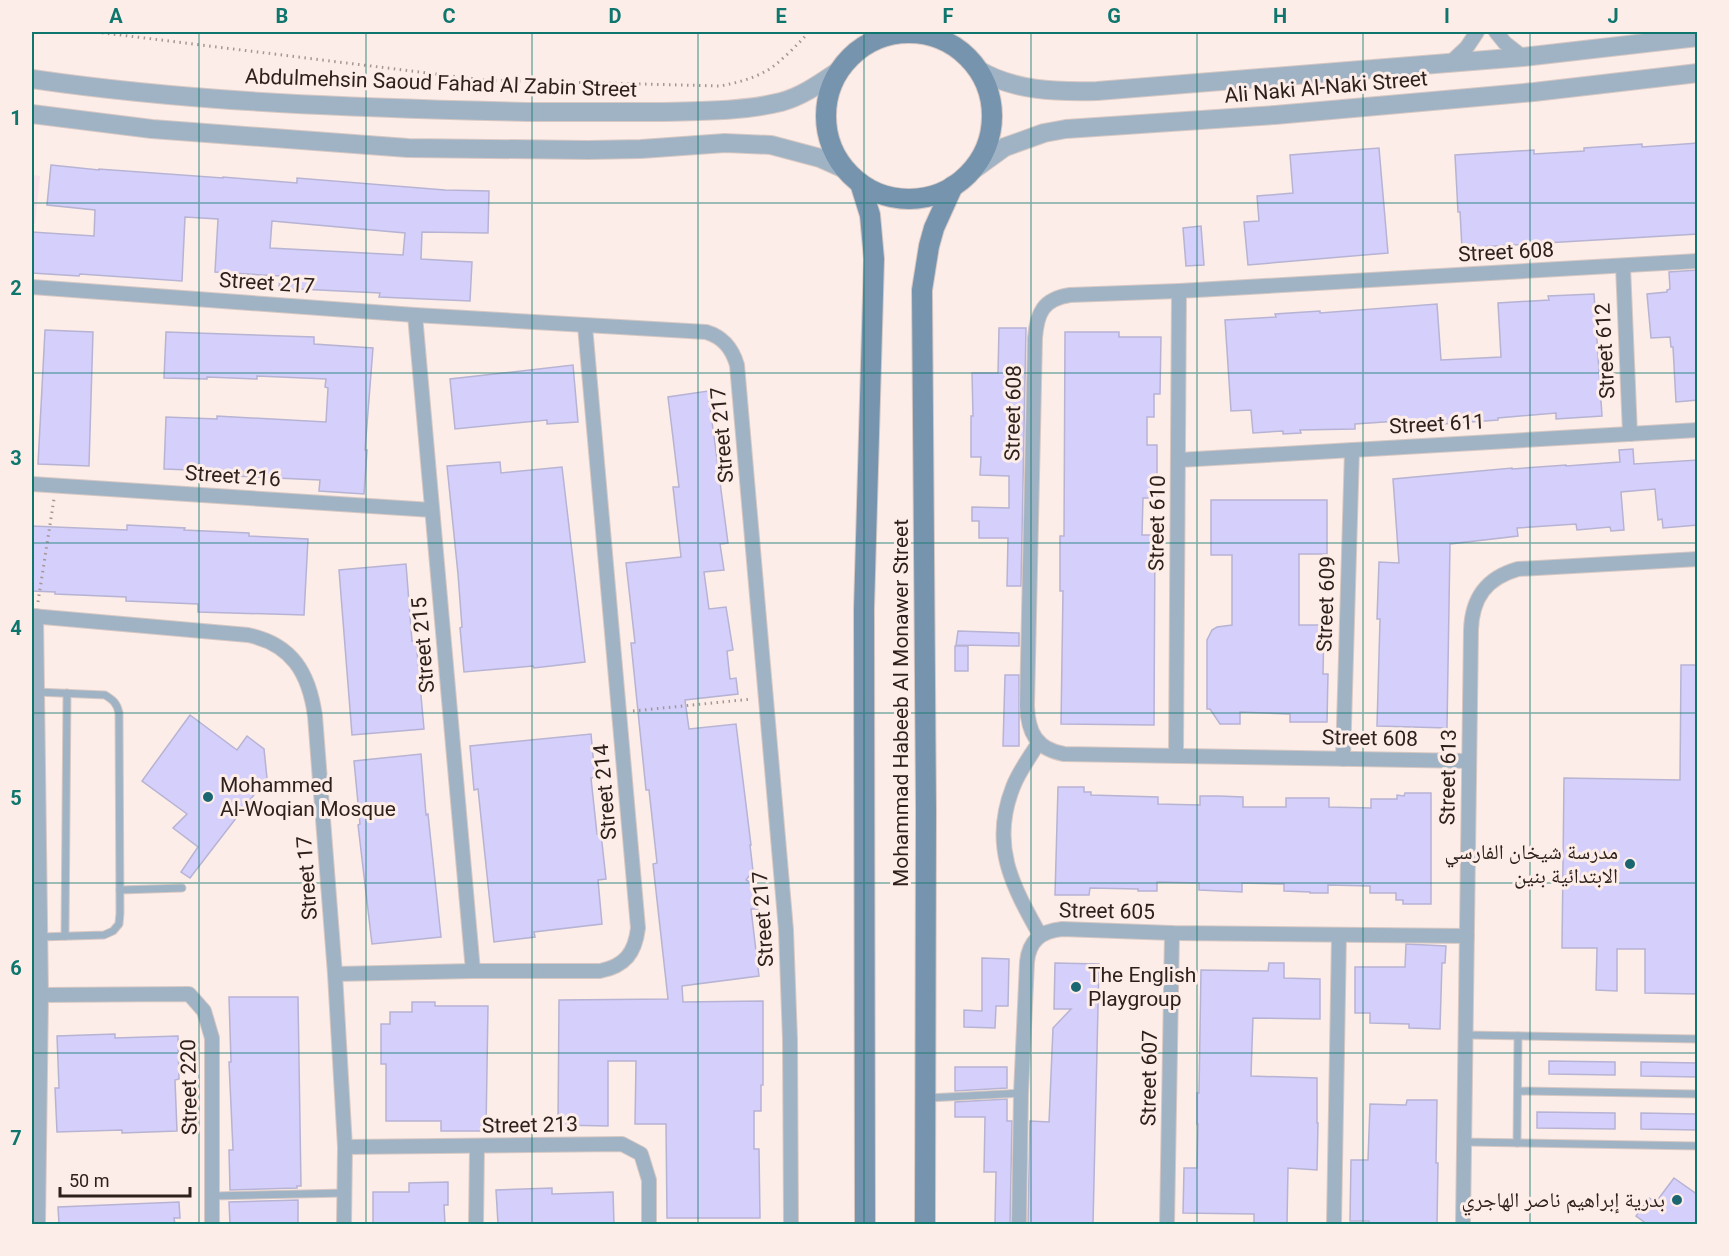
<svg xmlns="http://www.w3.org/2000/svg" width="1729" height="1256" font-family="Roboto,'Noto Naskh Arabic',sans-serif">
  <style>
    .education { fill: #f8dfea }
    .building { fill: #d4cffb; stroke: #b7b3d3; stroke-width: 1.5; fill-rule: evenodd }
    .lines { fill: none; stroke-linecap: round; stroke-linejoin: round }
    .service-casing { stroke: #d8c8c3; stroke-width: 9 }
    .minor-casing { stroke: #d8c8c3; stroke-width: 16 }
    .tertiary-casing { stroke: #d8c8c3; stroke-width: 20 }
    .secondary-casing { stroke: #d8c8c3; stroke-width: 22 }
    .path { stroke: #a69792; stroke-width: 3; stroke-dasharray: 1.5 4.5; stroke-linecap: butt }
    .service { stroke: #9fb3c5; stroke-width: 7 }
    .minor { stroke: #9fb3c5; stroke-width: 14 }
    .tertiary { stroke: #9fb3c5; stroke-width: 18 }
    .secondary { stroke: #7694ae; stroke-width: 20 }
    .grid { fill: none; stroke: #0f766e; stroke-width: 1.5; stroke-opacity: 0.55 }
    .poi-dot { fill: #1b6671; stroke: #fdede8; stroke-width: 2 }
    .labels { text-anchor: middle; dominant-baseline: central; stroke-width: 6; stroke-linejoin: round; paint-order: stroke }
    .street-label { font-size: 21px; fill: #2e201b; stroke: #fdede8 }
    .poi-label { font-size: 21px; fill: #2e201b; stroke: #fdede8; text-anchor: start }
    .neatline { fill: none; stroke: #0f766e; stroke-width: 2 }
    .grid-label { font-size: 20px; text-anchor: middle; font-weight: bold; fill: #0f766e }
  </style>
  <rect width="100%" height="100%" fill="#fdede8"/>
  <polygon class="education" points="32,175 40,176 35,224 32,224"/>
  <g class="building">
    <polygon points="1698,143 1698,234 1462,248 1460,212 1458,212 1455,155 1534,150 1534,154 1584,151 1584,148 1642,144 1642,147"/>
    <polygon points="1379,148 1388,253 1248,265 1244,222 1259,221 1257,196 1293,193 1290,155"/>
    <path d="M 51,165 L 99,170 L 99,169 L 223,178 L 223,177 L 297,183 L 297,178 L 445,190 L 489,191 L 488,233 L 422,232 L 421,259 L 472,262 L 470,301 L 379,297 L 380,293 L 279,288 L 280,276 L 215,272 L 218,219 L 185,217 L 182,281 L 80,274 L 79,276 L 32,273 L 32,232 L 94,236 L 95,210 L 47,205 ZM 272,221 L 405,233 L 403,255 L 270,248 Z"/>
    <polygon points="1201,226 1204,265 1186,266 1183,228"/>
    <polygon points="1698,270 1698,400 1676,402 1673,347 1671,347 1670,337 1651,338 1647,294 1667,292 1667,290 1670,289 1669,272"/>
    <polygon points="1594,294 1602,416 1556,419 1556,413 1498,418 1498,420 1415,426 1414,421 1399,421 1355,424 1355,429 1300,430 1301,433 1283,434 1283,431 1253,433 1251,410 1231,411 1225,320 1276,317 1275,314 1320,311 1320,313 1437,304 1441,360 1501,357 1498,303 1549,300 1548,296"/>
    <polygon points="999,328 1026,328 1021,586 1007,586 1008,538 979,538 979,521 972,521 972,507 1009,508 1009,476 980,475 981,457 971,457 971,416 973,416 972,373 998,373"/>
    <polygon points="45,330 93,332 89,466 38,464"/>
    <polygon points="166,332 314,337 314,344 373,348 365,450 367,450 364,494 319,491 320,480 214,475 215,471 164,469 166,417 217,419 217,416 326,422 328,388 325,387 326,379 257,376 257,379 207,377 207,379 164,378"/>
    <polygon points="1065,332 1119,332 1119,337 1161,337 1160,394 1154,394 1154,417 1147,417 1147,445 1157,445 1157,498 1143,498 1142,535 1155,535 1154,725 1061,724 1063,591 1060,591 1060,536 1064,536"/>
    <polygon points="573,365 578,422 547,424 547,420 455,429 450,379"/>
    <polygon points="708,391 728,543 720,544 724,570 704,572 709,609 726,607 733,650 727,651 730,679 736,678 738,694 685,700 689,729 736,724 751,845 750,845 753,871 746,880 754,884 758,909 751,909 759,976 682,986 683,1002 763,1001 763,1085 761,1085 761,1111 754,1111 754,1149 759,1149 760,1218 667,1218 666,1124 635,1124 636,1061 608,1061 608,1126 558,1125 559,1000 668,999 653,864 657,863 649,790 646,790 631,643 635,643 626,563 681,557 673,487 679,487 668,397"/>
    <polygon points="1633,449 1634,464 1698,460 1698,525 1663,528 1662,519 1658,520 1655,489 1621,492 1624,530 1611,531 1610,527 1577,530 1576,524 1517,528 1518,536 1450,544 1447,728 1377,726 1380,619 1377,619 1379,562 1399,563 1393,479 1512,468 1512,469 1566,465 1566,466 1620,462 1619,450"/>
    <polygon points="500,462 501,473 562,467 585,662 534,668 533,666 464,672 460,628 462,627 458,574 447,466"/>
    <polygon points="1211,500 1327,500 1327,554 1299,554 1299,625 1324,625 1323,674 1328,674 1327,722 1290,722 1290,714 1240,712 1240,724 1220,724 1210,709 1207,709 1207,640 1212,630 1217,627 1232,625 1232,555 1211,555"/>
    <polygon points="127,525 185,528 184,530 249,533 249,536 308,539 304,615 198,612 198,604 126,601 126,597 55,594 55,592 32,591 32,526 127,530"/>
    <polygon points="406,564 412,641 416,640 424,729 352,735 339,570"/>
    <polygon points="958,631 1019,633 1019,646 956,645"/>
    <rect x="955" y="646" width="13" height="25"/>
    <polygon points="1681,665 1698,665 1698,994 1645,993 1645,949 1617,949 1617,991 1596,990 1597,948 1562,948 1564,778 1680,780"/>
    <polygon points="1005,675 1019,675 1019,746 1003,746"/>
    <polygon points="190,715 237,750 247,736 264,749 267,778 190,878 181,872 198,847 173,828 187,814 142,781"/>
    <polygon points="591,734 595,777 591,778 597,834 601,834 606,879 598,880 602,924 534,932 535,937 494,942 478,789 474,790 470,746"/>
    <polygon points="421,754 426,815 428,814 441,937 372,944 358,825 360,824 354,761"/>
    <polygon points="1058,787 1084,787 1084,792 1091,792 1091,795 1158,797 1158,804 1200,805 1200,796 1219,796 1243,797 1243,807 1286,807 1286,798 1329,798 1329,807 1371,808 1371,799 1397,799 1397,795 1404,796 1405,793 1431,793 1431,904 1403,904 1403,900 1396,900 1396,893 1370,893 1370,886 1328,885 1328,893 1310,893 1310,892 1284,891 1284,884 1242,883 1242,892 1199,890 1199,883 1157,882 1157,891 1138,891 1138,889 1090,888 1089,895 1055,895"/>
    <polygon points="1406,944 1446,946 1445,963 1442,963 1440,1029 1409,1028 1409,1024 1370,1023 1370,1013 1355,1013 1355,967 1405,967"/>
    <polygon points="982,958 1009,959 1008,1006 996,1006 995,1028 964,1027 964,1010 982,1011"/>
    <polygon points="1055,963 1099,964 1093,1224 1028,1224 1030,1121 1049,1122 1053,1028 1071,1009 1054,1009"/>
    <polygon points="1269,963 1284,963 1284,978 1320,979 1320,1019 1253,1018 1252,1045 1251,1076 1317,1078 1317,1123 1318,1123 1317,1170 1288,1168 1287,1224 1254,1224 1254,1214 1183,1213 1184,1168 1197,1168 1198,1124 1197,1124 1197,1093 1199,1093 1201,970 1268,971"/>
    <polygon points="229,997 298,997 301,1186 297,1186 297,1188 230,1190 229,1150 233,1150 229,1062 231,1062"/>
    <polygon points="412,1002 435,1002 435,1006 488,1006 486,1131 441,1131 441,1121 386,1121 386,1064 381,1064 381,1024 390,1024 390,1012 412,1012"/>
    <polygon points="115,1034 115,1038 178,1036 179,1079 175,1080 177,1131 122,1133 122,1130 57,1132 55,1088 59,1088 57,1036"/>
    <polygon points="1549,1061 1615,1062 1615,1075 1549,1074"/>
    <polygon points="1641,1062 1698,1063 1698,1077 1641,1076"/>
    <polygon points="955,1067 1007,1067 1007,1088 955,1091"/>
    <polygon points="1007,1099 1007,1121 1012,1121 1010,1224 995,1224 996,1172 984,1172 985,1117 955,1117 955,1102"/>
    <polygon points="1407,1100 1437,1100 1436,1163 1438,1163 1437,1224 1369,1223 1369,1221 1350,1221 1351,1160 1368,1160 1370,1104 1406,1105"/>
    <polygon points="1537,1112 1615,1113 1615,1129 1537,1128"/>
    <polygon points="1641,1113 1698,1114 1698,1130 1641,1129"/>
    <polygon points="1674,1178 1698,1195 1698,1224 1647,1224 1636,1216 1649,1198 1656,1202"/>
    <polygon points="448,1182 448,1205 444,1205 445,1224 373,1224 373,1192 409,1192 409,1183"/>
    <polygon points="552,1188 552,1194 613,1192 614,1224 498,1224 496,1190"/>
    <polygon points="298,1200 298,1224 230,1224 229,1202"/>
    <polygon points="179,1202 180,1218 174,1218 175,1224 59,1224 58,1207"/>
  </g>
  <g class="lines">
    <defs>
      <g id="service">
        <path d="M 37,692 L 105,695 C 113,700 117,703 119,713 L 120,913 L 119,924 L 113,931 L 104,935 L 40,937"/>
        <polyline points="120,890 182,888"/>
        <polyline points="65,936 67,693"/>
        <polyline points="1466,1035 1698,1039"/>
        <polyline points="1518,1091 1698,1094"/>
        <polyline points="928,1098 1021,1093"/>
        <polyline points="1464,1142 1698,1146"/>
        <polyline points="1517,1143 1518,1036"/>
        <polyline points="212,1196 344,1193"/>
      </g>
      <g id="minor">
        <polyline points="1496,32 1505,43 1523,57"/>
        <polyline points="1451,62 1467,47 1477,32"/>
        <polyline points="1623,266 1630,434"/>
        <path d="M 32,287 L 415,315 L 706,332 C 723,337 732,348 737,365 L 786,930 L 790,1040 L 791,1224"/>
        <polyline points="415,315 473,971"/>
        <polyline points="1179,460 1698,430"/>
        <polyline points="32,484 432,510"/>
        <path d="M 32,616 L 248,635 C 292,644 309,673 315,716 L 335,974 L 345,1147 L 344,1224"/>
        <polyline points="36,616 41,995 38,1224"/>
        <path d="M 1039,742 C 1030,757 1019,771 1013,787 C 990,845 1012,885 1040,935"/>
        <polyline points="1176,755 1179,291"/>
        <polyline points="1343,759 1352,450"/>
        <path d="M 1469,761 L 1064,754 C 1036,749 1028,732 1027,706 L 1035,338 C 1037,313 1043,299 1070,295 L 1179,291 L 1698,261"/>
        <path d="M 335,974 L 473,971 L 600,971 C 625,966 635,953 638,928 L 585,326"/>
        <polyline points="41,995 189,994 204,1011 212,1038 212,1224"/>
        <polyline points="345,1147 622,1144 641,1154 649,1180 649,1224"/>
        <polyline points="476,1224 477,1147"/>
        <path d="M 1019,1224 L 1021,1093 L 1027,962 C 1029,941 1041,931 1062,929 L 1172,933 L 1467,936"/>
        <polyline points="1167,1224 1172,933"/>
        <polyline points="1334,1224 1339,935"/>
        <path d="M 1463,1224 L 1471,630 C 1472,598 1486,578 1518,569 L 1698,559"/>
      </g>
      <g id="tertiary">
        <path d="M 977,69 C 1013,91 1056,92 1097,91 L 1523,57 L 1698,37"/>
        <path d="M 32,79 C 196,103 362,108 528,112 C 570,112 613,112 655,112 C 697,111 740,112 781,102 C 803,96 822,82 840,70"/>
        <polyline points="32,114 152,129 408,148 588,150 641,149 725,143 771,145 820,158 847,170"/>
        <polyline points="969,173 1005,147 1044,133 1066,129 1275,115 1534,92 1698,73"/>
      </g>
      <g id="secondary">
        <circle cx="909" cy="116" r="83"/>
        <polyline points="860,183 870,215 874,259 864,609 865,1224"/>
        <polyline points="925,1224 926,811 922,290 929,246 934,228 953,186"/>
      </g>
    </defs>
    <use href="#service" class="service-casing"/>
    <use href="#minor" class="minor-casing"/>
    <use href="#tertiary" class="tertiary-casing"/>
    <use href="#secondary" class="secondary-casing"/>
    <g class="path">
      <path d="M 96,32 L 484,80 L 720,86 C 736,83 752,79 766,71 C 778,65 800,42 809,32"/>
      <polyline points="38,602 54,499"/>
      <polyline points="633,711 752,699"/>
    </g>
    <use href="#service" class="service"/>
    <use href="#minor" class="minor"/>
    <use href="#tertiary" class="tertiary"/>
    <use href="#secondary" class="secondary"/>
  </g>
  <path class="grid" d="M 199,32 L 199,1224M 366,32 L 366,1224M 532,32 L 532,1224M 698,32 L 698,1224M 864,32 L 864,1224M 1031,32 L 1031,1224M 1197,32 L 1197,1224M 1363,32 L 1363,1224M 1530,32 L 1530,1224M 32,203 L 1698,203M 32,373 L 1698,373M 32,543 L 1698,543M 32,713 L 1698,713M 32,883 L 1698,883M 32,1053 L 1698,1053"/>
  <g class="poi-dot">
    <circle cx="208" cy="797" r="6"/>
    <circle cx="1630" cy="864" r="6"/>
    <circle cx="1076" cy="987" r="6"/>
    <circle cx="1677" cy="1200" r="6"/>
  </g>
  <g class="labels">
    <g class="street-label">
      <text transform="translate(441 83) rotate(2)">Abdulmehsin Saoud Fahad Al Zabin Street</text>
      <text transform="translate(1326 87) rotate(-5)">Ali Naki Al-Naki Street</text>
      <text transform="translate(1506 252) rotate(-3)">Street 608</text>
      <text transform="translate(267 283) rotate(4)">Street 217</text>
      <text transform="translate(1605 351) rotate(-93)">Street 612</text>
      <text transform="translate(1013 413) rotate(-89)">Street 608</text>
      <text transform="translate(1437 424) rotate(-3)">Street 611</text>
      <text transform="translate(722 435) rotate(-95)">Street 217</text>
      <text transform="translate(233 476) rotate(4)">Street 216</text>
      <text transform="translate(1157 523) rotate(-89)">Street 610</text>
      <text transform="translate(1326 604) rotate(-88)">Street 609</text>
      <text transform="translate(423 645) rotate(-95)">Street 215</text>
      <text transform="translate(901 703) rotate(-90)">Mohammad Habeeb Al Monawer Street</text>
      <text transform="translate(1370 738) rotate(1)">Street 608</text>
      <text transform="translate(1448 777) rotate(-89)">Street 613</text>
      <text transform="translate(605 792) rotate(-95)">Street 214</text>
      <text transform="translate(307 878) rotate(-94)">Street 17</text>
      <text transform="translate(1107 911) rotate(1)">Street 605</text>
      <text transform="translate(763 919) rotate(-94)">Street 217</text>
      <text transform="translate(1149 1078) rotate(-89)">Street 607</text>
      <text transform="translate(189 1087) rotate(-91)">Street 220</text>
      <text transform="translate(530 1125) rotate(-1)">Street 213</text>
    </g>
    <g class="poi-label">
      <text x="220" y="785">Mohammed<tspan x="220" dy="24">Al-Woqian Mosque</tspan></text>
      <text x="1618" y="852" text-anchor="end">مدرسة شيخان الفارسي<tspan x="1618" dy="24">الابتدائية بنين</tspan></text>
      <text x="1088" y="975">The English<tspan x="1088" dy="24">Playgroup</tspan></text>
      <text x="1665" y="1200" text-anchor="end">بدرية إبراهيم ناصر الهاجري</text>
    </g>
  </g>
  <rect width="1729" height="1256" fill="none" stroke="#fdede8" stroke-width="66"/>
  <path d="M60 1187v9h130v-9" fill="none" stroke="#2e201b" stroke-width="3"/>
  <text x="69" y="1187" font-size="18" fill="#2e201b" stroke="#fdede8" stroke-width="4.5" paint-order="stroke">50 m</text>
  <rect x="33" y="33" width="1663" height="1190" class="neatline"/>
  <g class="grid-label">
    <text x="116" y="23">A</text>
    <text x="282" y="23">B</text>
    <text x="449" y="23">C</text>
    <text x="615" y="23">D</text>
    <text x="781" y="23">E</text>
    <text x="948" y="23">F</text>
    <text x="1114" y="23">G</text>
    <text x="1280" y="23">H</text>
    <text x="1447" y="23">I</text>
    <text x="1613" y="23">J</text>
    <text x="16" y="125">1</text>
    <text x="16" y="295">2</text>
    <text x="16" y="465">3</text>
    <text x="16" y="635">4</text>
    <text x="16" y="805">5</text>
    <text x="16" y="975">6</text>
    <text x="16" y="1145">7</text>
  </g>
</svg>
